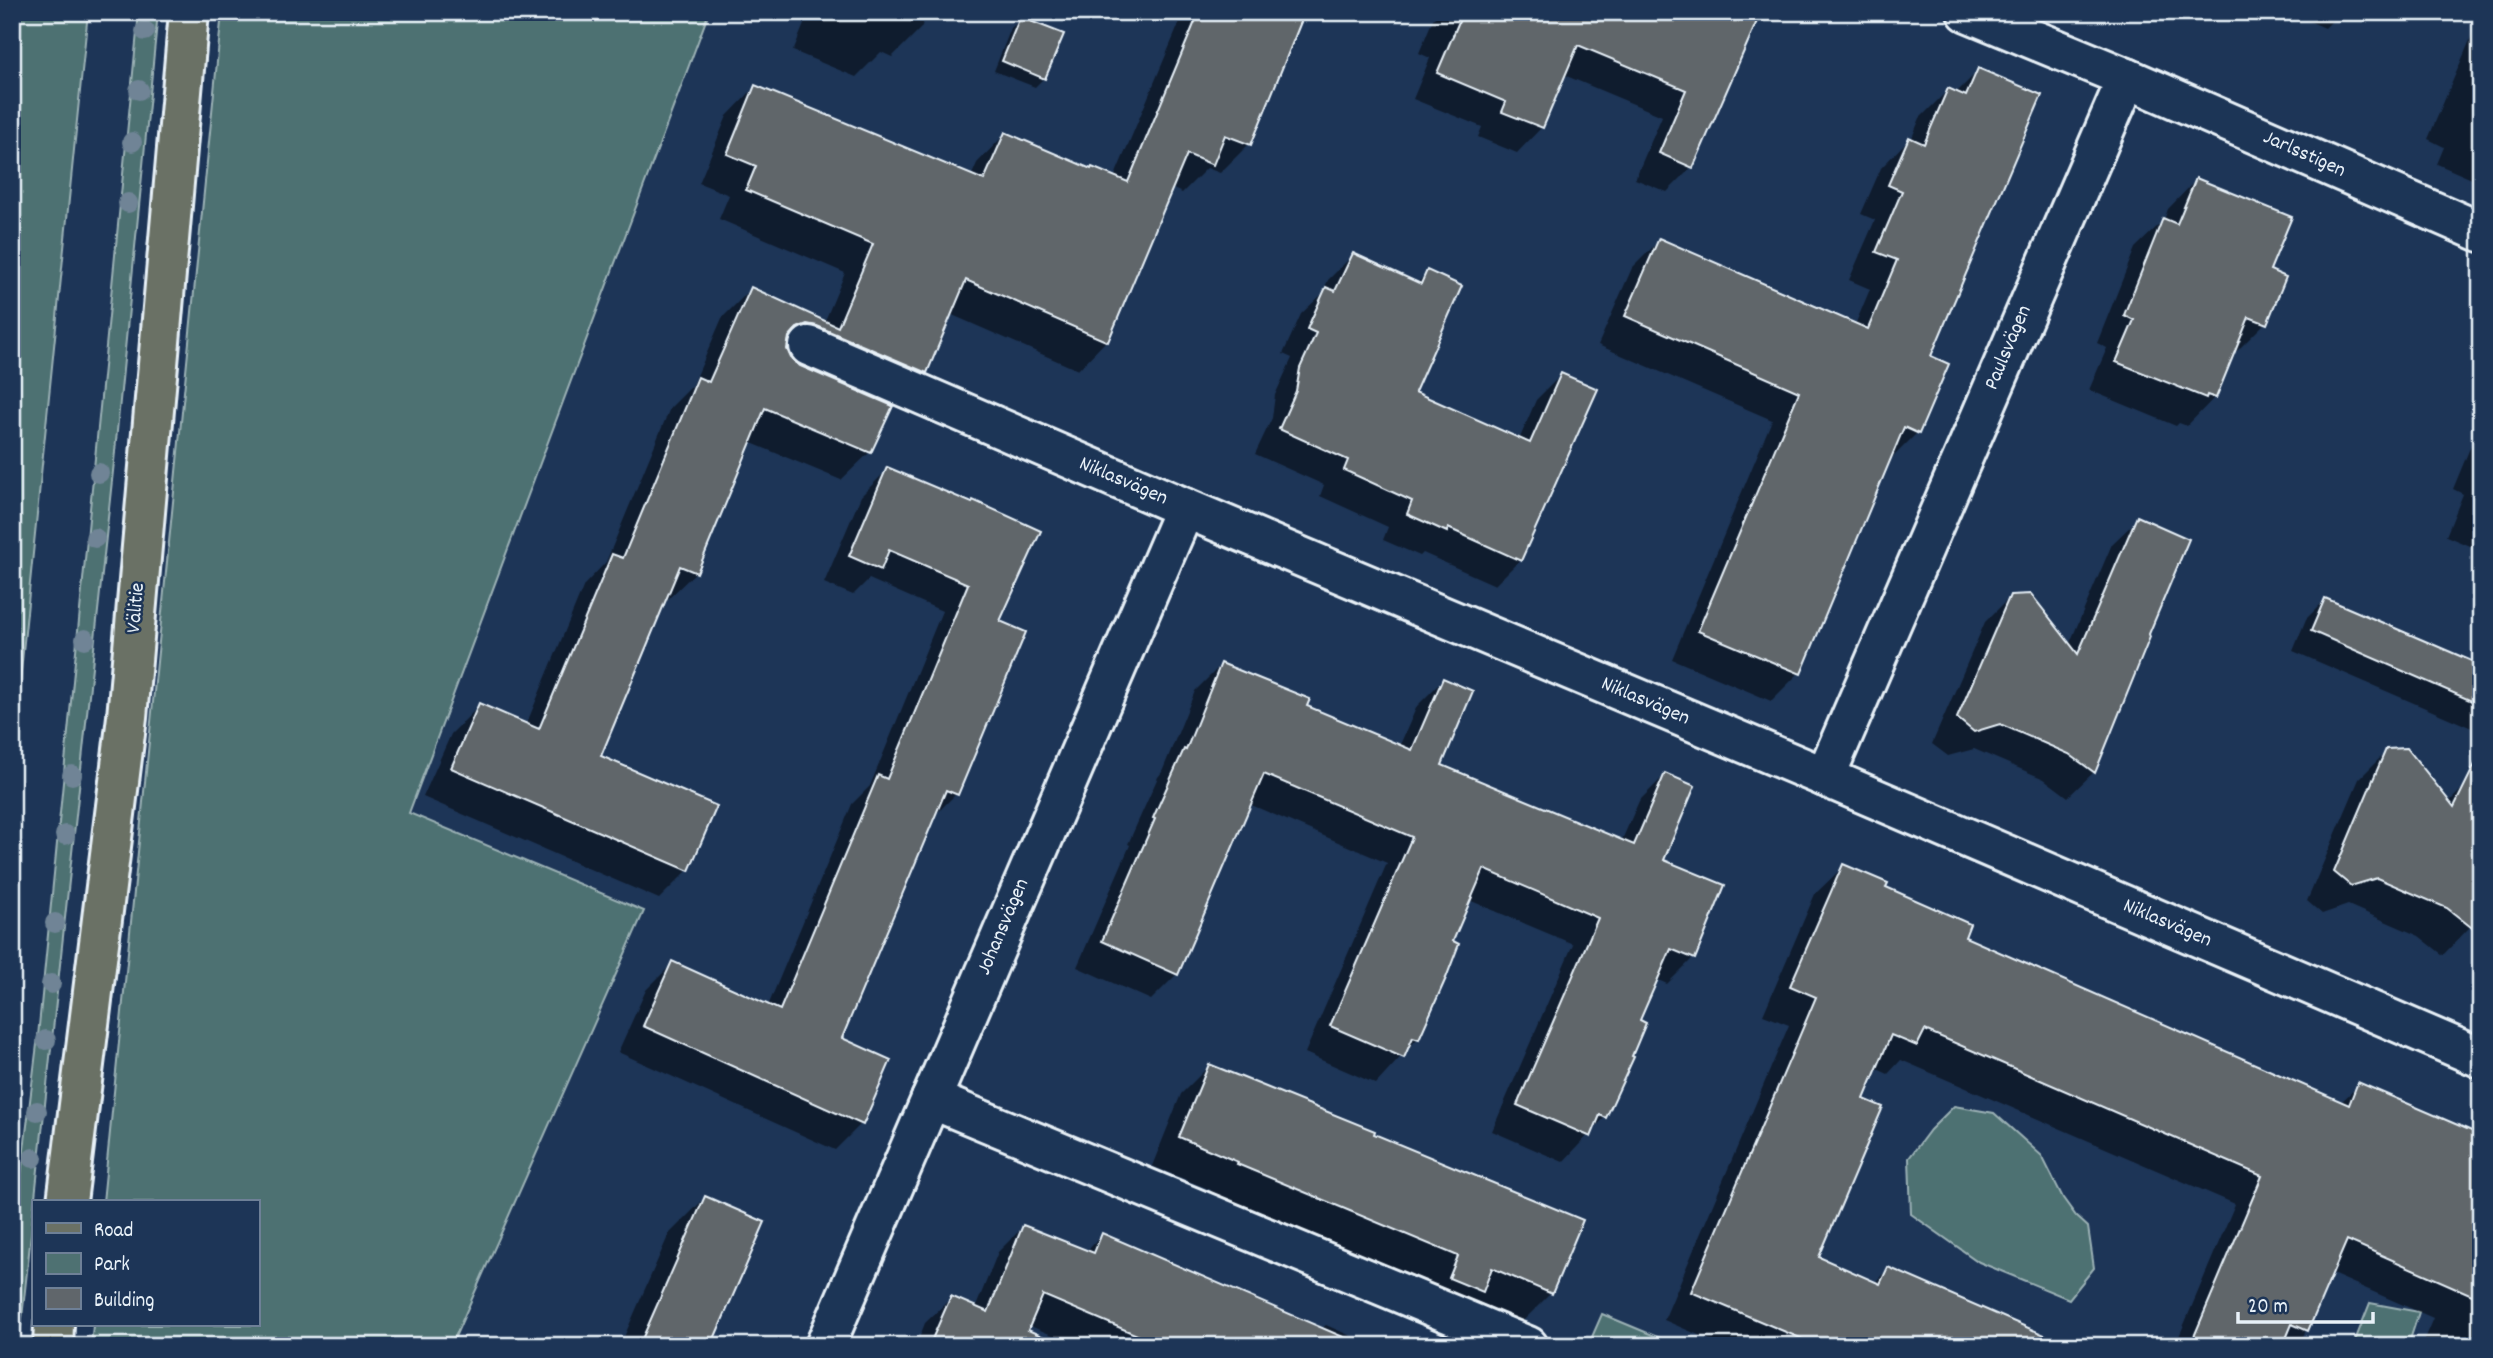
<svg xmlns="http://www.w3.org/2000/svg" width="2493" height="1358" font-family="Dekko,sans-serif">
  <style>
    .green { fill: #4e7172; stroke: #9bb1b5; stroke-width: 2 }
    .shadow { fill: #0007 }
    .building { fill: #60666b; stroke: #e8f1f8; stroke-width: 2 }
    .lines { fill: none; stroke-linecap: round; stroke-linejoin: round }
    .minor-casing { stroke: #e8f1f8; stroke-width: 44 }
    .major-casing { stroke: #e8f1f8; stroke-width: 44 }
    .minor { stroke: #1d3557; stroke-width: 38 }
    .major { stroke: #6b7165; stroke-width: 38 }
    .tree { fill: #6f8496 }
    .labels { text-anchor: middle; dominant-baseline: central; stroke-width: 5; stroke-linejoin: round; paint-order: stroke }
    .street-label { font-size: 21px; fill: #e8f1f8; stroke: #1d3557 }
  </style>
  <rect width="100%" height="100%" fill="#1d3557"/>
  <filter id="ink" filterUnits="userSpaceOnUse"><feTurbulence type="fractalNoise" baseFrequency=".0143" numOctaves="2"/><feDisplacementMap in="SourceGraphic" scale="14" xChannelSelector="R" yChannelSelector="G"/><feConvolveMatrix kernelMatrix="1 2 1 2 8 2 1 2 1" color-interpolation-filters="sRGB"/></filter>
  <g filter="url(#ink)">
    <g class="green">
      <polygon points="12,12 88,12 12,760"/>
      <polygon points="139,12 158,12 114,462 19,1346 12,1346 12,1247 38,1036"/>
      <polygon points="222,12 709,12 409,813 644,911 451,1346 91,1346 93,1325 257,1325 257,1202 103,1202"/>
      <polygon points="1954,1106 1994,1113 2042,1156 2063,1198 2076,1216 2088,1227 2094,1268 2069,1299 1979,1262 1911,1214 1909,1158 1930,1130"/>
      <polygon points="2370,1303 2419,1312 2408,1346 2353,1346"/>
      <polygon points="1602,1314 1679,1346 1588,1346"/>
    </g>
    <g class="shadow">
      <polygon points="809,12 928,12 921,28 892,57 881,52 856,77 793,51"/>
      <polygon points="1184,12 1304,12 1249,144 1220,173 1207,168 1182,193 1171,188 1106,341 1078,370 950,314 925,372 897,401 788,354 790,361 870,452 841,480 749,442 696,572 667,600 664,599 599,757 688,870 659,899 423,797 451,734 480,705 526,725 584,585 606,562 670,408 693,385 722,318 751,289 824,323 845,273 719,219 729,195 699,183 727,116 755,87 971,177 977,163 1005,134 1090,171 1114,178"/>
      <polygon points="1440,12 1759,12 1692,167 1667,192 1635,179 1662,116 1564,75 1542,127 1517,153 1478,137 1482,127 1413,99 1430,58 1419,53 1433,19"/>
      <polygon points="2288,12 2341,12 2325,28"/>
      <polygon points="2481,14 2481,183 2437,164 2444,147 2428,139"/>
      <polygon points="1021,19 1044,78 1035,87 994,71 1011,28"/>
      <polygon points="1979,70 1928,357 1917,433 1889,461 1799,673 1771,701 1672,659 1772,420 1598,345 1632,268 1660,240 1855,325 1870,289 1849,280 1875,220 1861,214 1881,168 1909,139 1911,140 1920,118 1948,90 1956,93"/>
      <polygon points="2196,180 2268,271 2265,323 2237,351 2234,350 2215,397 2187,426 2179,423 2176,426 2089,390 2107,348 2097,343 2135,248 2164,220 2168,209"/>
      <polygon points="1353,255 1416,284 1428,272 1412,393 1519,440 1536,400 1561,375 1520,560 1495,585 1423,553 1420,556 1383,540 1388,527 1320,496 1324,485 1255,454 1272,418 1275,395 1292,358 1283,354 1301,314 1322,294 1328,280"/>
      <polygon points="2481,421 2481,551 2446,536 2463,494 2453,489"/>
      <polygon points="888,469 998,622 956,794 932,818 840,1039 861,1124 835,1150 618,1052 646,990 673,963 768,1006 852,804 870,786 942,611 869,579 853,595 824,583 861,496"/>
      <polygon points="2138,519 2148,637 2094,772 2068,797 2044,779 1974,749 1948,756 1932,744 1985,622 2010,597 2069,645 2112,544"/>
      <polygon points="2325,600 2481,667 2481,732 2293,651 2306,619"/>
      <polygon points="1221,665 1304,707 1399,747 1417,706 1443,680 1440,766 1621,842 1639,801 1665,775 1662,861 1693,958 1667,984 1656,979 1638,1021 1605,1117 1563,1162 1492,1131 1573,944 1469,900 1451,942 1418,1038 1376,1084 1305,1053 1387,863 1249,804 1177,974 1151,1000 1077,967 1130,845 1128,844 1158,777 1162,772 1195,691"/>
      <polygon points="2387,751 2448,803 2467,784 2481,901 2470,927 2443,955 2419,936 2348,905 2322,914 2307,901 2359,779"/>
      <polygon points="1844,866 1884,888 1962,938 2340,1103 2359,1085 2481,1165 2481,1346 2421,1346 2433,1318 2330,1273 2299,1346 2175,1346 2235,1204 1901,1060 1888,1074 1875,1068 1862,1100 1816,1258 1874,1283 1888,1269 2047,1337 2049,1335 2072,1346 1724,1346 1664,1320 1789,1025 1763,1015 1815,894"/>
      <polygon points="1209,1066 1371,1135 1551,1293 1523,1321 1473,1300 1453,1320 1422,1307 1431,1284 1210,1193 1211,1190 1152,1166 1181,1094"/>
      <polygon points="705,1198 709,1346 620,1346 669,1234"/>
      <polygon points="1023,1227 1086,1252 1102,1235 1321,1329 1326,1325 1374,1346 1078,1346 1028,1325 1019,1346 916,1346 925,1323 951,1298 975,1309 998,1252"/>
    </g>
    <g class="building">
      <polygon points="1199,12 1305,12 1251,145 1225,135 1213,165 1187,154 1108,342 966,280 927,373 817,326 807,324 797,328 789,337 787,349 791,358 800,366 893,406 871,453 765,408 697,573 680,566 601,756 717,806 689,871 451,768 479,703 539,729 612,554 623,558 698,377 709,382 751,287 838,327 873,244 746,190 756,166 727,154 755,85 984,180 1005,132 1091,169 1092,167 1128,182"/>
      <polygon points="1463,12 1761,12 1693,168 1659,153 1686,90 1578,45 1543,128 1502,112 1506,102 1437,73"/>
      <polygon points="1020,17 1064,34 1045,79 1002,61"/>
      <polygon points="1978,68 2042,95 1931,356 1949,364 1919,434 1904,427 1801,674 1698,631 1799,392 1625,316 1659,238 1868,329 1897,260 1876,252 1902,191 1888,185 1909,137 1924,144 1948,88 1966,96"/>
      <polygon points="2196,178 2292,217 2270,270 2286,277 2267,324 2249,317 2216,398 2207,395 2206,398 2116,362 2134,320 2124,315 2163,218 2177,224"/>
      <polygon points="1353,253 1421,284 1427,270 1462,286 1415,392 1530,443 1561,373 1598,389 1521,561 1448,528 1447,532 1407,514 1412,501 1344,470 1348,460 1279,429 1296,391 1300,368 1316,333 1307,329 1326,287 1335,291"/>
      <polygon points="887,467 972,503 973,500 1041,531 1000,621 1026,632 958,795 946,790 842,1038 891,1060 863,1125 643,1026 672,961 780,1010 878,775 887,779 968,584 889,550 881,570 849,556"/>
      <polygon points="2137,516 2189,539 2149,634 2150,637 2095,773 2069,754 2000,724 1974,732 1957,718 2010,595 2031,594 2078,654"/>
      <polygon points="2325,598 2481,665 2481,705 2311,631"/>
      <polygon points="1221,663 1310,699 1307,706 1412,750 1443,678 1473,691 1442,765 1634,845 1665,773 1695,786 1664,860 1725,885 1695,959 1671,949 1640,1020 1646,1023 1632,1056 1634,1057 1606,1118 1600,1115 1591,1137 1517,1105 1598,918 1484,869 1453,941 1459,944 1446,978 1419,1039 1413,1037 1404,1058 1330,1026 1412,837 1264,774 1178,975 1102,941 1155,819 1153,818 1184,749 1186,750"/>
      <polygon points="2407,748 2454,807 2481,752 2481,935 2447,908 2377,878 2351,886 2334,872 2386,749"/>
      <polygon points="1843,864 1888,883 1886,887 1970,924 1965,937 2349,1105 2358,1082 2481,1135 2481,1299 2347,1240 2308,1331 2292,1324 2283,1346 2190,1346 2262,1176 1925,1030 1917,1046 1891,1035 1864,1099 1883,1107 1819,1257 1880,1284 1888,1267 2070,1346 1819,1346 1691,1292 1816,997 1790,986"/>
      <polygon points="1209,1064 1375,1131 1374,1134 1583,1220 1552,1294 1492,1268 1483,1292 1449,1278 1458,1256 1237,1164 1238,1162 1179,1137"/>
      <polygon points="705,1196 765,1222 711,1346 639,1346"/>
      <polygon points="1023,1225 1094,1253 1102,1233 1364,1346 1163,1346 1043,1295 1028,1330 1064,1346 929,1346 951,1296 988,1312"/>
    </g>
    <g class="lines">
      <defs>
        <g id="minor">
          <polyline points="2127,78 2481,232"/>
          <polyline points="809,346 1185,508 1825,777 2481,1058"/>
          <polyline points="1825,777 2127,78 1967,12"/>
          <polyline points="931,1099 1528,1346"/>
          <polyline points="825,1346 1185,508"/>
        </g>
        <g id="major">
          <polyline points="67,1202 127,717 189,12"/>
          <polyline points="53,1346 54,1325"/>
        </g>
      </defs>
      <use href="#minor" class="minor-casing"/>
      <use href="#major" class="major-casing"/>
      <use href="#minor" class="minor"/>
      <use href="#major" class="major"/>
    </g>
    <g class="tree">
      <circle cx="145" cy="31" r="10"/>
      <circle cx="139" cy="90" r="10"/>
      <circle cx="132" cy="142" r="10"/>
      <circle cx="128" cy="203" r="10"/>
      <circle cx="99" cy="473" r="10"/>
      <circle cx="95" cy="538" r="10"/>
      <circle cx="85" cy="639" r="10"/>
      <circle cx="72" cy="775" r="10"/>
      <circle cx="65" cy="835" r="10"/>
      <circle cx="55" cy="923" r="10"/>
      <circle cx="51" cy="984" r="10"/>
      <circle cx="46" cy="1040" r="10"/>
      <circle cx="37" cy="1111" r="10"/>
      <circle cx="33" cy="1158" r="10"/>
    </g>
  </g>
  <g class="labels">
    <g class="street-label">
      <text transform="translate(2304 155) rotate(24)">Jarlsstigen</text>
      <text transform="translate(2009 348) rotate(-67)">Paulsvägen</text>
      <text transform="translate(1123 482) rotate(23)">Niklasvägen</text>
      <text transform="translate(137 608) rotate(-85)">Välitie</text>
      <text transform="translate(1645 702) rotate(23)">Niklasvägen</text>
      <text transform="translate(2167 924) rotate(23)">Niklasvägen</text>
      <text transform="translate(1004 927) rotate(-67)">Johansvägen</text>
    </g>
  </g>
  <rect width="2493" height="1358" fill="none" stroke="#1d3557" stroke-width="42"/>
  <rect x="21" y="21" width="2451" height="1316" fill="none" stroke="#e8f1f8" stroke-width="2.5" filter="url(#ink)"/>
  <rect x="32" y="1200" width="228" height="126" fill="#1d3557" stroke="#6e8097" stroke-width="2"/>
  <rect x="46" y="1223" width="35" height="10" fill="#6b7165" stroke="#6e8097" stroke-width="2"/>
  <text x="94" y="1236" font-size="21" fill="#e8f1f8">Road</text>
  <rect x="46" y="1253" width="35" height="21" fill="#4e7172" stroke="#6e8097" stroke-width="2"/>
  <text x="94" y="1270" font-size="21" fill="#e8f1f8">Park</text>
  <rect x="46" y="1288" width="35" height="21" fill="#60666b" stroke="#6e8097" stroke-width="2"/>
  <text x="94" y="1306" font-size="21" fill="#e8f1f8">Building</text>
  <path d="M2238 1312v10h135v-10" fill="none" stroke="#e8f1f8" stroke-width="3.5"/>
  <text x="2248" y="1312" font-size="21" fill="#e8f1f8" stroke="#1d3557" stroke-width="5" paint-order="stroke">20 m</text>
</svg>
